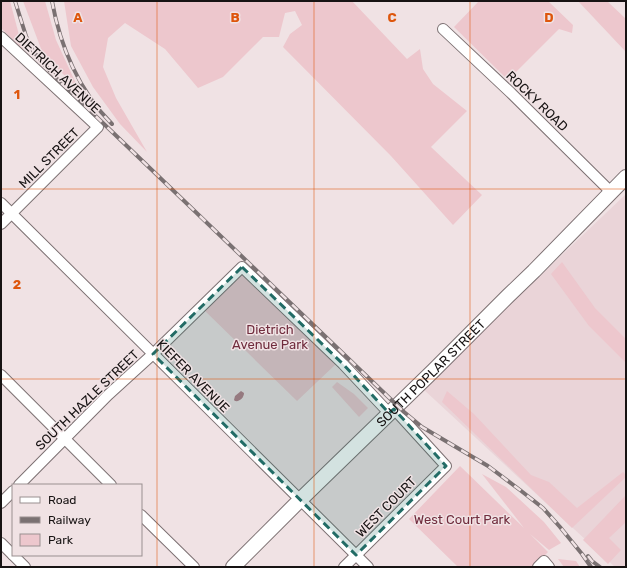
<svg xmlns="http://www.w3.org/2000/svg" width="627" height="568" font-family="Rubik,sans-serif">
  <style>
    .built { fill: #ead4d8 }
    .green { fill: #edc7cd }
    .water { fill: #b37d87 }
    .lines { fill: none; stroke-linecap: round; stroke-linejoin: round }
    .minor-casing { stroke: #7c7072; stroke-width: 12 }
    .secondary-casing { stroke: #7c7072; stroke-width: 16 }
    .minor { stroke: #fff; stroke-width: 10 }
    .secondary { stroke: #fff; stroke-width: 14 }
    .rail-casing { stroke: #7a7172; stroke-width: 4 }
    .rail { stroke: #f0e2e4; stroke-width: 2.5; stroke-dasharray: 8; stroke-linecap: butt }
    .marked { fill: #226c66; fill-opacity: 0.2; stroke: #226c66; stroke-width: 3; stroke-dasharray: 8 5; stroke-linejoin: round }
    .grid { fill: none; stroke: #de560c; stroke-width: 1; stroke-opacity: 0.55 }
    .labels { text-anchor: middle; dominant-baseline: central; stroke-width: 3; stroke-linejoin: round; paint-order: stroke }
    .street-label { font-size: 13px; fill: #171313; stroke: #f0e2e4 }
    .park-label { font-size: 13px; fill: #702c3d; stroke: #f0e2e4 }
    .grid-label { font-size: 13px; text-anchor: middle; font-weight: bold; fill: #de560c; stroke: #f0e2e4; stroke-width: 3; stroke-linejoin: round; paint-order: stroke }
  </style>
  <rect width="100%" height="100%" fill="#f0e2e4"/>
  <polygon class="built" points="626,194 626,567 615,567 422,388"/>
  <g class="green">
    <polygon points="1,1 10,1 23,50 1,28"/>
    <polygon points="23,1 45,1 56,40 79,90 43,54"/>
    <polygon points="64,1 352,1 407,59 420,49 423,69 433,84 467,111 431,147 482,195 453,225 391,156 283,47 290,34 302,25 295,11 285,13 279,37 263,37 223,77 198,88 165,49 125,23 108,38 103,67 116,98 147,152 120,124 93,87 71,46"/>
    <polygon points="479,1 548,1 573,25 572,33 559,29 508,80 454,27"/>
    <polygon points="578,1 607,1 626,19 626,52"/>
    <polygon points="562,262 595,308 626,339 626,363 589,326 551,274"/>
    <polygon points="241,270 336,364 297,401 203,309"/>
    <polygon points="337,382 354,394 368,408 359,417 332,387"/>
    <polygon points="447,391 474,414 531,475 549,482 577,508 623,472 626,475 626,477 572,528 442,402"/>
    <polygon points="460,466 524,528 482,474 506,487 544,522 561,543 549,550 530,534 548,552 533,567 458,567 409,519"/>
    <polygon points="626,495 626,522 609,538 621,550 608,564 583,540"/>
    <polygon points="558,559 576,561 580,567 564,567"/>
  </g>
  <path class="water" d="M 241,391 L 244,393 C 244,397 240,402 235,401 L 234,400 L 235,396 Z"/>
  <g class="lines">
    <defs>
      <g id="minor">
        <polyline points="443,29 511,93 611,192"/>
        <polyline points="1,37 98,127 1,224"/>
        <polyline points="1,203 368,567"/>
        <polyline points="1,375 111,485"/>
        <polyline points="19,485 108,395 153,354 242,267 343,364 389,413"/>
        <polyline points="1,503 13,491"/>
        <polyline points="141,515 194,567"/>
        <polyline points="1,543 13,555"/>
        <polyline points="13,555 25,567"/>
        <polyline points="344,567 446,466 394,409"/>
        <polyline points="538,567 544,561 549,567"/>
      </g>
      <g id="secondary">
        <path id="s1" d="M 233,567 L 300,500 L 433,371 L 508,296 L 534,271 L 626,177"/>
      </g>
    </defs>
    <use href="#minor" class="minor-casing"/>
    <use href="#secondary" class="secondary-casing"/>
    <use href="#minor" class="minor"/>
    <use href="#secondary" class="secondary"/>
    <defs>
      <g id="rail">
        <polyline points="15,1 26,36 33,51 55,77 404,412 422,427 488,466 520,490 543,508 560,527 582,554 591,567"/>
        <path d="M 52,1 C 60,46 79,91 112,124"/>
        <polyline points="588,556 592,561 600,567"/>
      </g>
    </defs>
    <use href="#rail" class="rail-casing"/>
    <use href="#rail" class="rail"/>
  </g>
  <path class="marked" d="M 242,267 L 343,364 L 389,413 L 394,409 L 446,466 L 356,555 L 153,354 Z"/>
  <path class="grid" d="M 157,1 L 157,567M 314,1 L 314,567M 470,1 L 470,567M 1,189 L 626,189M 1,379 L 626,379"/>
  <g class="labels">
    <g class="street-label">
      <text transform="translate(58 73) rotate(43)">DIETRICH AVENUE</text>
      <text transform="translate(537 101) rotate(44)">ROCKY ROAD</text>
      <text transform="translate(49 158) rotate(-45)">MILL STREET</text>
      <text stroke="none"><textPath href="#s1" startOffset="277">SOUTH POPLAR STREET</textPath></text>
      <text transform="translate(193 376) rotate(45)">KIEFER AVENUE</text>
      <text transform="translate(87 400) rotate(-44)">SOUTH HAZLE STREET</text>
      <text transform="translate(386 507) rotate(-45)">WEST COURT</text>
    </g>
    <g class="park-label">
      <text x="270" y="329">Dietrich<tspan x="270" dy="15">Avenue Park</tspan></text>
      <text x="462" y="519">West Court Park</text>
    </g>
  </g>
  <g class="grid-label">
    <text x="78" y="22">A</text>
    <text x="235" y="22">B</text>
    <text x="392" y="22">C</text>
    <text x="549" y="22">D</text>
    <text x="17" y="99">1</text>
    <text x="17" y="289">2</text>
  </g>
  <rect width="627" height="568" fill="none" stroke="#171313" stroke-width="4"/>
  <rect x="12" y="484" width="130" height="72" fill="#f0e2e4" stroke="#998f90"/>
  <rect x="20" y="497" width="20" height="6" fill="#ffffff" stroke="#998f90"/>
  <text x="48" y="504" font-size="12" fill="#171313">Road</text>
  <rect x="20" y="517" width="20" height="6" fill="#7a7172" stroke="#998f90"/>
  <text x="48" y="524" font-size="12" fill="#171313">Railway</text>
  <rect x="20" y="534" width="20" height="12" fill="#edc7cd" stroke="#998f90"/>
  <text x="48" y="544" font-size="12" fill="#171313">Park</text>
</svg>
